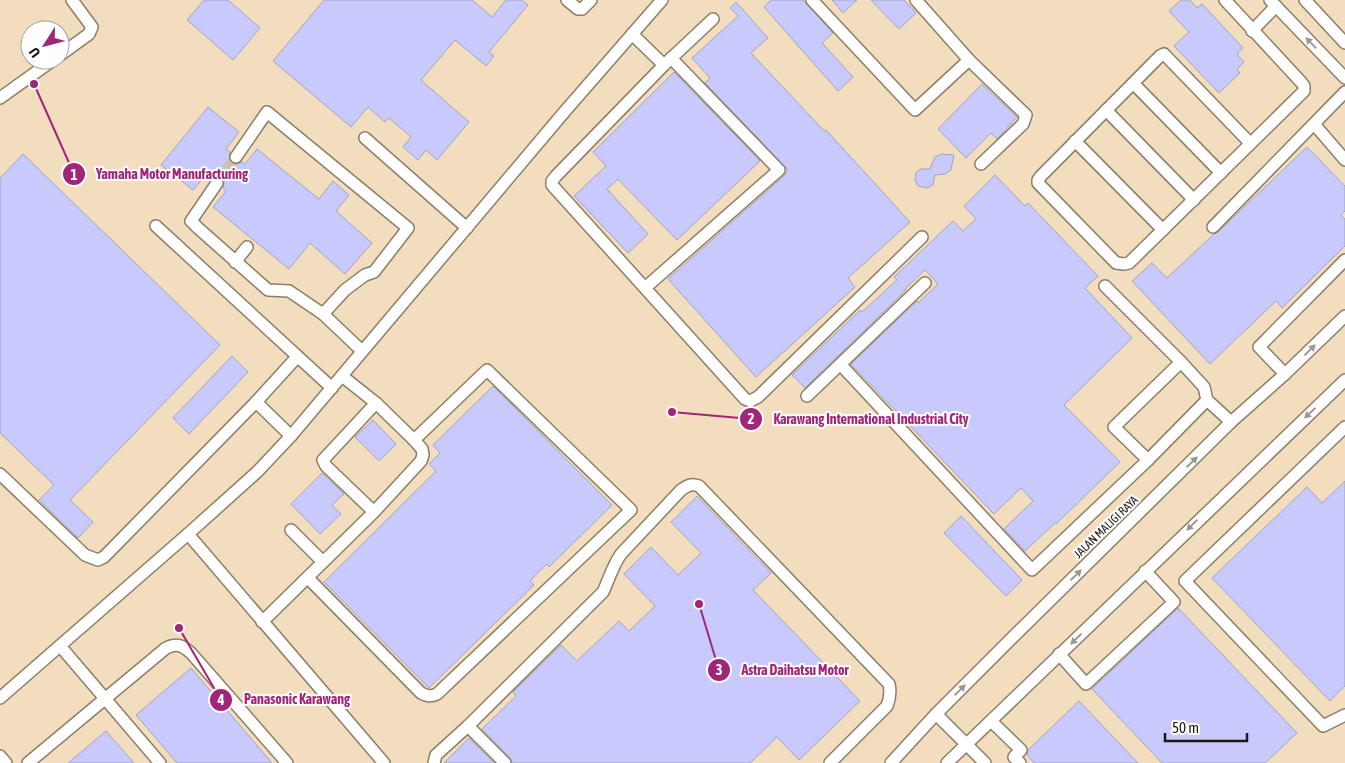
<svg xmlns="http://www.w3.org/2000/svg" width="1345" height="763" font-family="'Asap Condensed',sans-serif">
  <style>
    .built { fill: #f2debe; fill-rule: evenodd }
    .building { fill: #c8c9fc; stroke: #a2a3bd }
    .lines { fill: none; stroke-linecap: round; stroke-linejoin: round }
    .minor-tunnel { stroke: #cec0aa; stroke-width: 11; stroke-dasharray: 11 5.5; stroke-linecap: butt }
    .minor-casing { stroke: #8c7e67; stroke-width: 14 }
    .minor { stroke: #fff; stroke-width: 11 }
    .oneway { fill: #9a9893 }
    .labels { text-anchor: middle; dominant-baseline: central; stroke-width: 4; stroke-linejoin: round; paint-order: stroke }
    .street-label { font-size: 12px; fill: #1e1910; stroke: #fff }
    .leader { fill: none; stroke: #a12578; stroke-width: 2 }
    .callout-dot { fill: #a12578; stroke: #fff; stroke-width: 2 }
    .mark-label { font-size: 15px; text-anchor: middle; font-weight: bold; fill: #fff }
    .callout-label { font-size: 14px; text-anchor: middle; font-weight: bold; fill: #a12578; stroke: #fff; stroke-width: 4; stroke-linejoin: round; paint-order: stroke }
  </style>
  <rect width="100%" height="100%" fill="#faead1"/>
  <path class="built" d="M 0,0 L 1345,0 L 1345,763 L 0,763 ZM 30,30 L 60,30 L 60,60 L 30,60 Z"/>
  <g class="building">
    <polygon points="204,0 228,0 260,28 233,60 187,20"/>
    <polygon points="324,0 472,0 492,17 506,0 522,0 528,5 489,52 494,56 486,66 455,40 421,80 469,122 437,160 426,150 418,160 403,147 411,137 389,118 385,122 368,107 351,127 273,61"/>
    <polygon points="771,0 803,0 833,33 822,43 853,77 838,91 764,7"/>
    <polygon points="832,0 857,0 843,13"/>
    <polygon points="871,0 904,0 916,13 899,29"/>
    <polygon points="1181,0 1190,0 1197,8 1202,4 1243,48 1237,54 1244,62 1237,69 1240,73 1219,93 1174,46 1189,32 1169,11"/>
    <polygon points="736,2 768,38 751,53 824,131 826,130 910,222 848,278 855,287 756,377 668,279 784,176 788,170 705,83 710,78 692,58 738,16 730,8"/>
    <polygon points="674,72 760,161 677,240 618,179 607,189 648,234 628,253 574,196 606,166 593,152"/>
    <polygon points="982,84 1017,117 997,139 991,133 966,158 938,129"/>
    <polygon points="208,107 239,132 226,149 230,152 229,160 232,163 236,164 242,162 245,164 257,149 319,199 333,181 349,195 336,211 372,243 345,274 310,243 289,269 213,207 226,191 223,188 224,183 222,177 217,176 211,178 206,175 193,190 161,165"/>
    <polygon points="1307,147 1345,186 1345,211 1341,215 1345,219 1345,246 1282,308 1276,301 1210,364 1132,281 1152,263 1167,278 1214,234 1218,232"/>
    <polygon points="23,154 220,345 70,500 93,522 78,538 39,500 54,485 0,433 0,178"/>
    <polygon points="941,154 954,155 951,170 945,174 935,175 933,185 927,188 918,186 915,180 916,173 920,169 930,169 935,157"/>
    <polygon points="995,175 1025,206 1028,203 1098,276 1085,288 1132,338 1064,405 1120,462 1056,524 1055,523 1025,551 1004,529 1033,501 1021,488 994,514 851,364 917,301 918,303 938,284 925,270 905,289 906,290 805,388 792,375 860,310 862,312 897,280 894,277 953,221 963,231 976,219 964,206"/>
    <polygon points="232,356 248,372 189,434 173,418"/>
    <polygon points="493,386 612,505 549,567 547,564 530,581 534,585 429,688 324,582 436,471 429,464 440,453 433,445"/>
    <polygon points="373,420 396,444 379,461 355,437"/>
    <polygon points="322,473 344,494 332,505 341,514 320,534 291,504"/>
    <polygon points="1345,481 1345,686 1330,701 1212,578 1307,487 1322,503"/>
    <polygon points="697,496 771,573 753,590 860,701 799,760 777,737 750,763 512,763 510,758 482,729 516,696 513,692 561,645 577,661 619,621 629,631 655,606 624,574 651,547 678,575 701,553 671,522"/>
    <polygon points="961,516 1022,580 1006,596 944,533"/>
    <polygon points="1178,608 1297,733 1265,763 1162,763 1092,689"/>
    <polygon points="191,668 272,763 177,763 136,715"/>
    <polygon points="1079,701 1138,763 1034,763 1027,755 1028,750"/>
    <polygon points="106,731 134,763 68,763"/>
    <polygon points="469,738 494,763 444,763"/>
  </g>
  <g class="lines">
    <polyline class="minor-tunnel" points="217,183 236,157"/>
    <defs>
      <g id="minor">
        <polyline points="567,0 578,9 582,9 591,0"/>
        <polyline points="812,0 915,110 969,60 916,0"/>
        <polyline points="1225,0 1301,82 1304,86 1304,91 1129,263 1124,264 1116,263 1038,183 1038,180 1041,176 1160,56 1164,54 1250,143"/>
        <polyline points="1270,0 1345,78"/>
        <polyline points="1305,0 1345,43"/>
        <polyline points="713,19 664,65 556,176 552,181 552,185 745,399 750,401 758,397 922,237"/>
        <polyline points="1252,31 1276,6"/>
        <polyline points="632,34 664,65"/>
        <polyline points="60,55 89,34 92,27 72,0"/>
        <polyline points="969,60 1026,115 1023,124 981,164"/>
        <polyline points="1134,84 1221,173"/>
        <polyline points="0,98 53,60"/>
        <polyline points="1106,110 1194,200"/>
        <polyline points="1314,124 1345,160"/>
        <polyline points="365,138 467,228"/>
        <polyline points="1075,141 1163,230"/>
        <polyline points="236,157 267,112 408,228 374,272 365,275 345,290 323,314"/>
        <polyline points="217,183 191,221 198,228 268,290 289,291 323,314 362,351"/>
        <polyline points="156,226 332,388"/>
        <polyline points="1213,227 1345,92"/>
        <polyline points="235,262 247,247"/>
        <polyline points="1105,286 1181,362 1204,387 1207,400 1231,422"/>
        <polyline points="646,287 779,170 671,58"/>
        <polyline points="841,365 1032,570 1148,460 1114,427 1181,362"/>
        <polyline points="1285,374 1259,347 1345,260"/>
        <polyline points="807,396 925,283"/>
        <polyline points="256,402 291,436"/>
        <polyline points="1345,427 1185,581 1323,726 1345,715"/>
        <polyline points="1148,460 1207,400"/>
        <polyline points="0,474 85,555 98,560 104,557 256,402 297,357"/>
        <polyline points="374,512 326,466 323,460 376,403"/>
        <polyline points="291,530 323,562"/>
        <polyline points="188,534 384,763"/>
        <path d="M 308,578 L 421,693 C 427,696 430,697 437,694 L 631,510 L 487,370 L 414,440"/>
        <polyline points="262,622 374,512 421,461 423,455 422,449 414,440 376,403 342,376"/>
        <polyline points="61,647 160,763"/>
        <polyline points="1059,654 1086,684 1174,602 1145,571"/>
        <polyline points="0,698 188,534 257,472 291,436 566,110 662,0"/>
        <polyline points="936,714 985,763"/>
        <polyline points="991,721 1021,750 1014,757 1020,763"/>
        <polyline points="468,726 505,763"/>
        <polyline points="0,756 6,763"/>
        <path d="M 28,763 L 166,648 C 177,643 182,645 191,653 L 287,763"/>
        <path d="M 434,763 L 436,755 L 468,726 L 603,592 C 609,579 613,565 621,554 L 681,490 C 687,486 691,483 699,486 L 889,684 C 891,692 890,698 887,706 L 830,763"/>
        <polyline points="891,763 936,714 1015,635 1231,422 1285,374 1345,316"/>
        <polyline points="947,763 1345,380"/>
      </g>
    </defs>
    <use href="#minor" class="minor-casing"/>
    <use href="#minor" class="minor"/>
  </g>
  <defs><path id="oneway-solid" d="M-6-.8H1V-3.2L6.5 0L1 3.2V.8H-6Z" transform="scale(1.25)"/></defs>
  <g class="oneway">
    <use href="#oneway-solid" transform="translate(1311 43) rotate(-134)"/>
    <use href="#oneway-solid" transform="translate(1310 350) rotate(-44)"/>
    <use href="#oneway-solid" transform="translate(1310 413) rotate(137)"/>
    <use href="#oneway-solid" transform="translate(1192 462) rotate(-45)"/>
    <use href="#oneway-solid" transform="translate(1192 525) rotate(136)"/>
    <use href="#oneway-solid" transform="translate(1076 575) rotate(-44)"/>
    <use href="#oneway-solid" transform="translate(1076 639) rotate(136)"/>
    <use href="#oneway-solid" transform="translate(960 690) rotate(-45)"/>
  </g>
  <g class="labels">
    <g class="street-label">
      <text transform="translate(1106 527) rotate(-44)">JALAN MALIGI RAYA</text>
    </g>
  </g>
  <path class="leader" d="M34 84L74 174M672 412L751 419M699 604L719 670M179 628L221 700"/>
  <g class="callout-dot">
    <circle cx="34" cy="84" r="5"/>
    <circle cx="672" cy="412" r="5"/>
    <circle cx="699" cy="604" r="5"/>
    <circle cx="179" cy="628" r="5"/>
    <circle cx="74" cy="174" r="12"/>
    <circle cx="751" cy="419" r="12"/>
    <circle cx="719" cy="670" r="12"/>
    <circle cx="221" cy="700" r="12"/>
  </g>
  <g class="mark-label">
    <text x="74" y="180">1</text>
    <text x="751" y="424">2</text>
    <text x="719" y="675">3</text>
    <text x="221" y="705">4</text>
  </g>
  <g class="callout-label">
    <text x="172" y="179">Yamaha Motor Manufacturing</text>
    <text x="871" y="424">Karawang International Industrial City</text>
    <text x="795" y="675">Astra Daihatsu Motor</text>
    <text x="297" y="704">Panasonic Karawang</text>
  </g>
  <g transform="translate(45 45) rotate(234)"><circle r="24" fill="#ffffff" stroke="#a5a39f"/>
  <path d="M0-4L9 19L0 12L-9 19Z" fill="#a12578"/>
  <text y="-8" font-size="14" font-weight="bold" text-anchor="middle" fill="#1e1910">U</text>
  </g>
  <path d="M1165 733v8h82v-8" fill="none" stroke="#1e1910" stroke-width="2.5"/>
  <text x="1172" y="733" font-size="15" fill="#1e1910" stroke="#ffffff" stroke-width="4" paint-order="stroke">50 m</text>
</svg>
